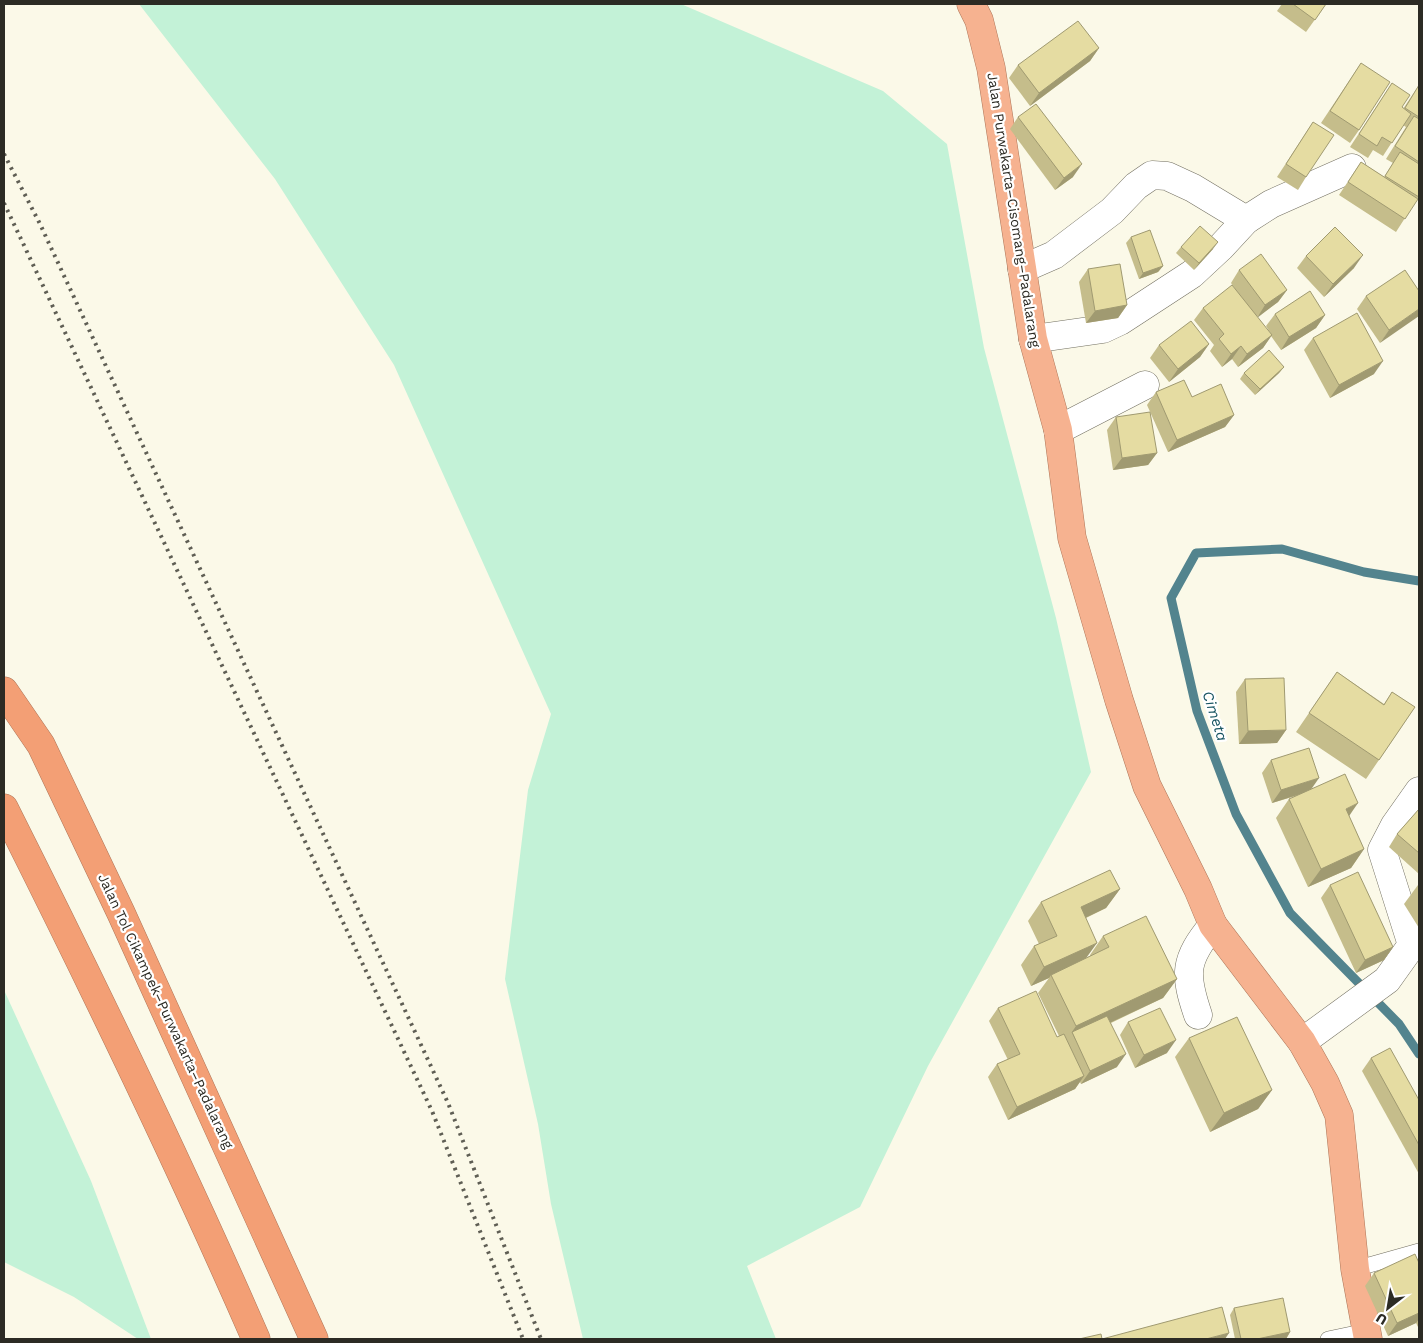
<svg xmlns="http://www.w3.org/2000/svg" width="1423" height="1343" font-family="'Work Sans',sans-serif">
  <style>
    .green { fill: #c3f2d7 }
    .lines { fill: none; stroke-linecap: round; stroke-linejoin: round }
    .stream { stroke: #53848e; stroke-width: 9 }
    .service-casing { stroke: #726f61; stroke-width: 16 }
    .minor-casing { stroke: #726f61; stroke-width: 29 }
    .trunk-casing { stroke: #ad7659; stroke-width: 29 }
    .motorway-casing { stroke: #ad7659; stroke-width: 29 }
    .service { stroke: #fff; stroke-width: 15 }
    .minor { stroke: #fff; stroke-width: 28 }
    .trunk { stroke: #f6b290; stroke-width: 28 }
    .motorway { stroke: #f39f75; stroke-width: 28 }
    .rail { stroke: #5f5e54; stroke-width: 4; stroke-dasharray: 2.5 5; stroke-linecap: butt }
    .wall { fill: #c5bd8b }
    .shaded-wall { fill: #a09a71 }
    .building { fill: #e5dca2; stroke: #a09a71 }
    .labels { text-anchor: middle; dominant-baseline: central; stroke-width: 4.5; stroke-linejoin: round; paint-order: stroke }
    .street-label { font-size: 14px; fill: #2c2b24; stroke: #fff }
    .water-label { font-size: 15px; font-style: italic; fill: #185462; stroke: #fff }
  </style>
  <rect width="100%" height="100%" fill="#fbf9e8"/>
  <g class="green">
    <polygon points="139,4 681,4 883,91 947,144 984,348 1056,618 1091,772 928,1066 860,1207 747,1266 776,1339 583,1339 551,1204 538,1124 505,979 528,790 551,714 394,365 275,179"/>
    <polygon points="4,990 91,1181 151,1339 138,1339 74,1297 4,1262"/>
  </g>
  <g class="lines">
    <polyline class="stream" points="1419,581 1364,572 1282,549 1196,553 1171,598 1197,711 1236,814 1290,913 1399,1024 1419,1054"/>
    <defs>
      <g id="service">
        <polyline points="1355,1269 1419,1251"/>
        <polyline points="1328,1339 1366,1331"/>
      </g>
      <g id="minor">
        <polyline points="1022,269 1054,255 1112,211 1136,186 1152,175 1167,176 1193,188 1246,220"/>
        <polyline points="1033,339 1103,329 1120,321 1192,274 1221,247 1246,220 1271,204 1352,168"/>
        <polyline points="1058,430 1145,385"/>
        <path d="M 1198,1015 C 1184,974 1184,960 1213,925"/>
        <polyline points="1302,1042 1387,980 1412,945 1382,850 1395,825 1419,791"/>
      </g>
      <polyline id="trunk" points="971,4 979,20 991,68 1033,339 1058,430 1072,538 1119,700 1147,786 1198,889 1213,925 1302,1042 1325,1083 1339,1115 1355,1269 1368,1339"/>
      <g id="motorway">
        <polyline points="4,691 41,745 121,913 314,1339"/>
        <path d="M 4,808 C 92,983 178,1160 256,1339"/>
      </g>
    </defs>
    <use href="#service" class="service-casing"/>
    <use href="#minor" class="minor-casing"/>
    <use href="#trunk" class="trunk-casing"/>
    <use href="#motorway" class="motorway-casing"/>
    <use href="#service" class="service"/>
    <use href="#minor" class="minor"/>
    <use href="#trunk" class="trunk"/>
    <use href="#motorway" class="motorway"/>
    <g class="rail">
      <polyline points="4,154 40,224 448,1103 541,1339"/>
      <polyline points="4,203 432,1111 523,1339"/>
    </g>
  </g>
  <g class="wall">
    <polygon points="1282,4 1326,4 1306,32 1277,11"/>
    <polygon points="1099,48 1090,61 1030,106 1009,78 1018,65"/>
    <polygon points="1361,63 1359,130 1350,143 1321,123"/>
    <polygon points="1392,83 1402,107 1403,109 1419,85 1419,196 1396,232 1339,195 1361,162 1384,177 1393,163 1386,159 1406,127 1403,125 1383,156 1373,150 1368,158 1350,147"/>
    <polygon points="1018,117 1073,177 1055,190 1010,129"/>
    <polygon points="1313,122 1306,177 1298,190 1277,177"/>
    <polygon points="1131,237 1163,266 1158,272 1139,279 1126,243"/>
    <polygon points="1181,247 1213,249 1194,270 1176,253"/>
    <polygon points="1306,256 1354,268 1324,297 1297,268"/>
    <polygon points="1088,269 1127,305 1118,318 1086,323 1079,282"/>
    <polygon points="1239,270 1287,290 1278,302 1257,317 1271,334 1266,326 1275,314 1325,315 1316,328 1281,350 1271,336 1263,348 1238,367 1232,359 1222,367 1210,351 1214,345 1194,320 1203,308 1235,289 1231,283"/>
    <polygon points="1419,291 1380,343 1357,309 1366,296"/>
    <polygon points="1313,338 1374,374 1330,398 1304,350"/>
    <polygon points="1209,344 1200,357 1169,382 1150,358 1159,345"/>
    <polygon points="1284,367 1279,373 1255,395 1240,379 1244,373"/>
    <polygon points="1156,392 1192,397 1234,415 1225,427 1168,452 1147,405"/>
    <polygon points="1116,417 1157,453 1148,465 1113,470 1107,430"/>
    <polygon points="1337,672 1384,704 1392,692 1415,707 1366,779 1296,732"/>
    <polygon points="1245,679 1286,730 1277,743 1239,744 1236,692"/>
    <polygon points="1271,760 1349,816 1364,849 1351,868 1308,887 1276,818 1289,799 1299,795 1272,803 1262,773"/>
    <polygon points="1419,809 1419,874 1389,847 1397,834"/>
    <polygon points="1419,884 1419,928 1404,904 1418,885"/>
    <polygon points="1330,885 1393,947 1384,960 1356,973 1321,898"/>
    <polygon points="1120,889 1106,908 1086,918 1086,958 1090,956 1090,955 1103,936 1177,979 1163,998 1111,1023 1117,1067 1081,1084 1080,1082 1075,1089 1008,1120 988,1077 997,1064 1008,1060 989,1021 998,1008 1057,1037 1059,1036 1038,993 1049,978 1031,986 1021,965 1034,946 1039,944 1028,921 1041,902"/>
    <polygon points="1128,1022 1167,1053 1135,1068 1120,1035"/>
    <polygon points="1189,1038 1272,1090 1258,1109 1210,1132 1175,1057"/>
    <polygon points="1371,1058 1419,1100 1419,1174 1362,1071"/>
    <polygon points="1419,1263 1419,1329 1416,1323 1388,1336 1365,1286 1374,1273"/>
    <polygon points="1234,1308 1290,1332 1286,1339 1235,1339 1230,1315"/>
  </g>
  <g class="shaded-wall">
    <polygon points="1099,48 1090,61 1030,106 1039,93"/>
    <polygon points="1082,164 1073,177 1055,190 1064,178"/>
    <polygon points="1218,242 1213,249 1194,270 1199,263"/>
    <polygon points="1363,255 1354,268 1324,297 1333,284"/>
    <polygon points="1163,266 1158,272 1139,279 1143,273"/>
    <polygon points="1287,290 1278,302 1257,318 1265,305"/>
    <polygon points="1127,305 1118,318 1086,323 1095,311"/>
    <polygon points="1419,309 1419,316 1380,343 1389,330"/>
    <polygon points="1325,315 1316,328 1281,350 1289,337"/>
    <polygon points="1272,335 1263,348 1238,367 1247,354"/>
    <polygon points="1209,344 1200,357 1169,382 1178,369"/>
    <polygon points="1241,346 1232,359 1222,367 1231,354"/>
    <polygon points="1383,361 1374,374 1330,398 1339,385"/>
    <polygon points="1284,367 1279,373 1255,395 1260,389"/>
    <polygon points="1234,415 1225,427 1168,452 1177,440"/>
    <polygon points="1157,453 1148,465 1113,470 1122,458"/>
    <polygon points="1286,730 1277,743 1239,744 1248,731"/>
    <polygon points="1319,778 1310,791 1272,803 1281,790"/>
    <polygon points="1358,803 1345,822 1346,809"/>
    <polygon points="1364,849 1351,868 1308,887 1321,869"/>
    <polygon points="1120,889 1106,908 1068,926 1081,907"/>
    <polygon points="1097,943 1084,961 1051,975 1049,978 1031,986 1044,967"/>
    <polygon points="1393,947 1384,960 1356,973 1365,960"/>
    <polygon points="1177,979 1163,998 1075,1039 1072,1032 1076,1026"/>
    <polygon points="1176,1040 1167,1053 1135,1068 1144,1055"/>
    <polygon points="1126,1054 1117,1067 1081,1084 1090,1071"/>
    <polygon points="1084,1076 1075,1089 1008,1120 1017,1107"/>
    <polygon points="1272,1090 1258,1109 1210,1132 1224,1113"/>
    <polygon points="1419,1313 1419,1319 1416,1323 1388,1336 1397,1323"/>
    <polygon points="1290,1332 1286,1339 1257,1339"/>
    <polygon points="1229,1333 1225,1339 1206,1339"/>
  </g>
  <g class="building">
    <polygon points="1293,4 1326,4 1315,20"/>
    <polygon points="1078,21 1099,48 1039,93 1018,65"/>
    <polygon points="1361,63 1390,82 1359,130 1330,111"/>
    <polygon points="1392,83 1410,95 1402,107 1411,114 1392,143 1382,137 1377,146 1359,134"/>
    <polygon points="1419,85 1419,117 1405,108"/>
    <polygon points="1036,104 1082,164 1064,178 1018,117"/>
    <polygon points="1414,116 1419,119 1419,162 1395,146"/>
    <polygon points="1313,122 1334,135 1306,177 1286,164"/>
    <polygon points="1400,152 1419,164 1419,197 1385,176"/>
    <polygon points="1361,162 1418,199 1405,219 1348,182"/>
    <polygon points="1200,226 1218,242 1199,263 1181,247"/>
    <polygon points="1335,227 1363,255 1333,284 1306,256"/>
    <polygon points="1150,230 1163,266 1143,273 1131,237"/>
    <polygon points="1261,254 1287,290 1265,305 1239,270"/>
    <polygon points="1120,264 1127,305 1095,311 1088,269"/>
    <polygon points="1405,270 1419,291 1419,309 1389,330 1366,296"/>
    <polygon points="1232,285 1272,335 1247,354 1241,346 1231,354 1219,339 1224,334 1203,308"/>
    <polygon points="1310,291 1325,315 1289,337 1275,314"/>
    <polygon points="1357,313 1383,361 1339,385 1313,338"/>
    <polygon points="1191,321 1209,344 1178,369 1159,345"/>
    <polygon points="1269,350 1284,367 1260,389 1244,373"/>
    <polygon points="1184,380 1192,397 1221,384 1234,415 1177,440 1156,392"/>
    <polygon points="1150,412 1157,453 1122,458 1116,417"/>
    <polygon points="1337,672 1384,705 1392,692 1415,707 1379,760 1309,713"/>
    <polygon points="1284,678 1286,730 1248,731 1245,679"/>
    <polygon points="1309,748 1319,778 1281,790 1271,760"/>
    <polygon points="1345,774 1358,803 1346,809 1364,849 1321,869 1289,799"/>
    <polygon points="1419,809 1419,853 1397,834"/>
    <polygon points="1110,870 1120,889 1081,907 1097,943 1044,967 1034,946 1057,936 1041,902"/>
    <polygon points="1358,872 1393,947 1365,960 1330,885"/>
    <polygon points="1146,916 1177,979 1076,1026 1051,975 1109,947 1103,936"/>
    <polygon points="1036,991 1057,1037 1064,1034 1084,1076 1017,1107 997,1064 1020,1054 998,1008"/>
    <polygon points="1160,1008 1176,1040 1144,1055 1128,1022"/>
    <polygon points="1107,1016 1126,1054 1090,1071 1072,1032"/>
    <polygon points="1237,1017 1272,1090 1224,1113 1189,1038"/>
    <polygon points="1390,1048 1419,1100 1419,1145 1371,1058"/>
    <polygon points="1415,1254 1419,1263 1419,1313 1397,1323 1374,1273"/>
    <polygon points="1283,1298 1290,1332 1257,1339 1241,1339 1234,1308"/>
    <polygon points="1222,1307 1229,1333 1206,1339 1102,1339"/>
    <polygon points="1101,1334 1102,1339 1079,1339"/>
  </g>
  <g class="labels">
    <g class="street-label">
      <text transform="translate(1014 210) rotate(81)">Jalan Purwakarta–Cisomang–Padalarang</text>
      <text transform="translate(166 1011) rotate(65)">Jalan Tol Cikampek–Purwakarta–Padalarang</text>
    </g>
    <g class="water-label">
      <text transform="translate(1215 716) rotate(72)">Cimeta</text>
    </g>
  </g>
  <rect width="1423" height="1343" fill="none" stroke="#2c2b24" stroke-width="10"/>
  <g transform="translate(1388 1308) rotate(211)" stroke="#ffffff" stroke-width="4" paint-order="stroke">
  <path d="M0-4L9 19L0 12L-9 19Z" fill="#2c2b24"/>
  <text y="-8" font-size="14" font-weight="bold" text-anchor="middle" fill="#2c2b24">U</text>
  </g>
</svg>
